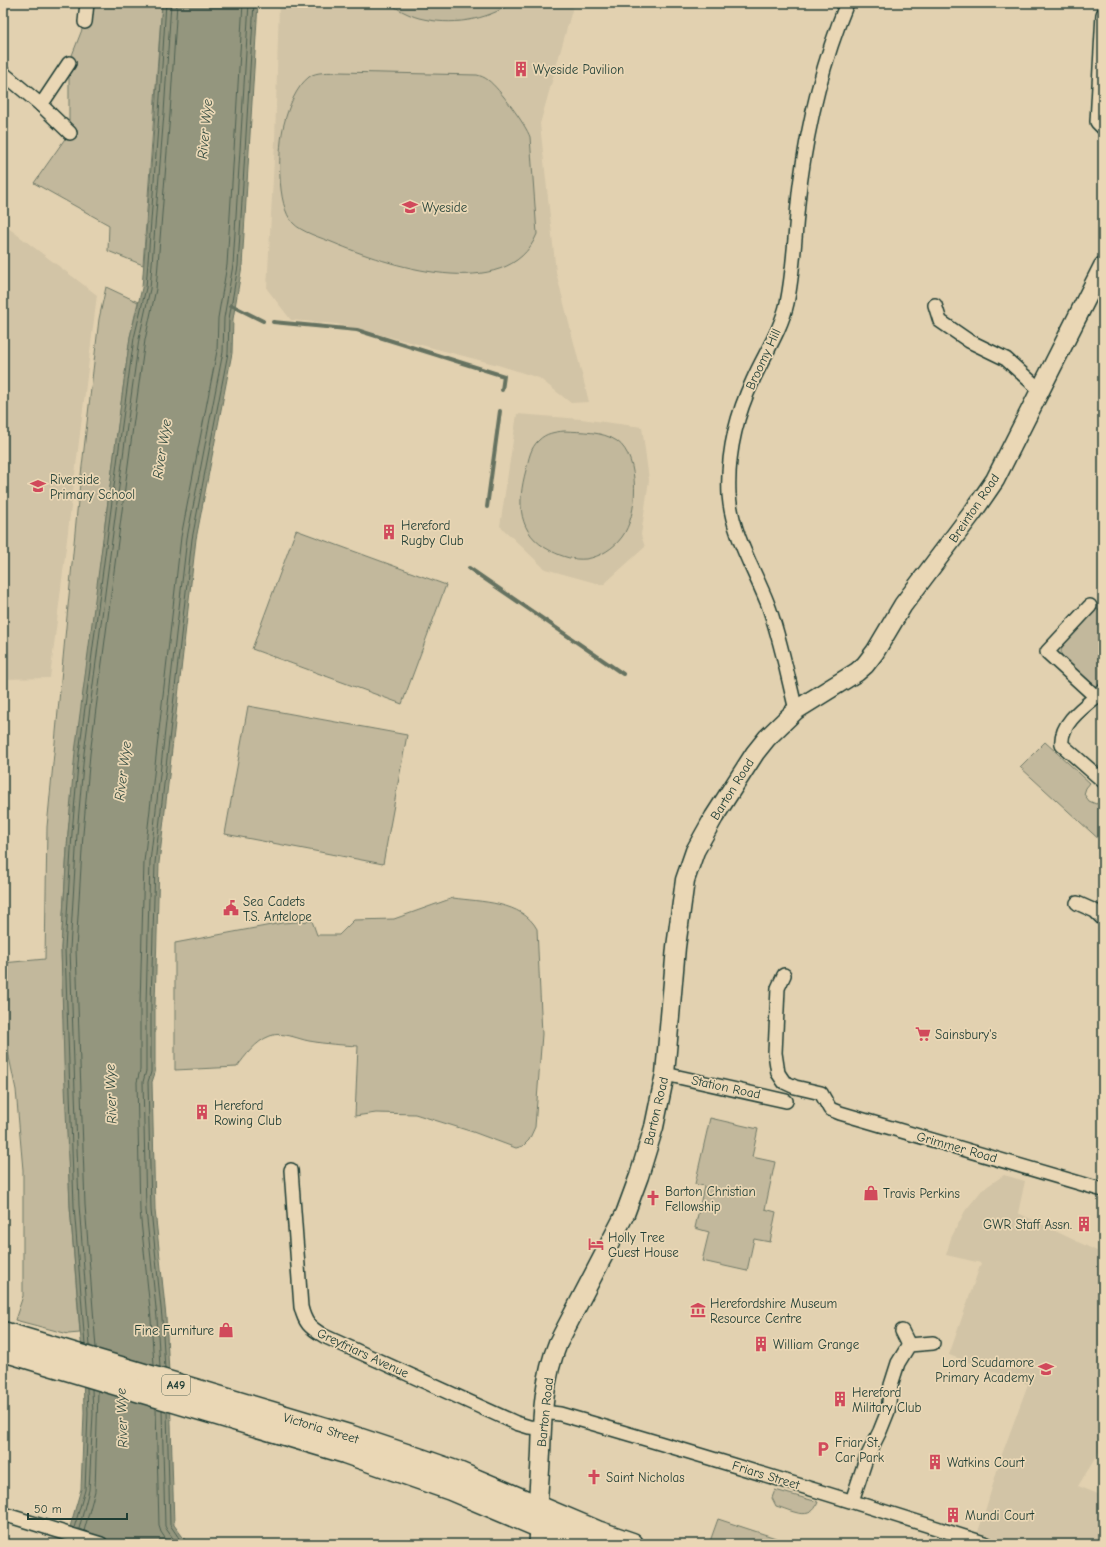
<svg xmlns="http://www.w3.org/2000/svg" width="1106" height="1547" font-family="'Comic Neue',sans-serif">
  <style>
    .built { fill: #d2c4a6 }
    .green { fill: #c2b89c; stroke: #707a68 }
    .water { fill: #94967e; stroke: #657260 }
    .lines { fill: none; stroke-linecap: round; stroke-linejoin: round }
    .shore { stroke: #4e6152; stroke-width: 1 }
    .stream { stroke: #657260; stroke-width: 4 }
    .street-casing { stroke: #1f3d34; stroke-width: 16 }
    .secondary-casing { stroke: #1f3d34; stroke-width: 21 }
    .highway-casing { stroke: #1f3d34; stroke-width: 25 }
    .street { stroke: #ead7b5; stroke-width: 13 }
    .secondary { stroke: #ead7b5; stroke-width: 18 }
    .highway { stroke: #ead7b5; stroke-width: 22 }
    .labels { text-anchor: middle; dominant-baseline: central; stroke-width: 3.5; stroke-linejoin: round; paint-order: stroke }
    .shield { fill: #ead7b5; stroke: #5c6b5b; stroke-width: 1 }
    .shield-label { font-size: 12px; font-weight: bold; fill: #1f3d34 }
    .poi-label { font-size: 13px; fill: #1f3d34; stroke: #ead7b5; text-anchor: start }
    .street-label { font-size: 13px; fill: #1f3d34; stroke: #ead7b5 }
    .water-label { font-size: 14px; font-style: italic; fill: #314a3f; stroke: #ead7b5 }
  </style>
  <rect width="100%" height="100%" fill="#e2d1b0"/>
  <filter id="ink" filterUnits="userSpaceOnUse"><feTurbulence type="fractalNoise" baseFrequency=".025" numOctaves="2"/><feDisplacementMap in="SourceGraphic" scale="8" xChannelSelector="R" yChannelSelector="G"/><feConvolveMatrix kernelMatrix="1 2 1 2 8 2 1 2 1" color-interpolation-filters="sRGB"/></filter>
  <g filter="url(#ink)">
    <g class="built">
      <polygon points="279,3 574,3 540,124 556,272 589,402 571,403 539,378 498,365 402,340 336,324 291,320 267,289 275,141"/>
      <polygon points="3,224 97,295 50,678 3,679"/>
      <polygon points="517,414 581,419 642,427 649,480 641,535 645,547 603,585 545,569 500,526"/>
      <polygon points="1004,1175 1025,1181 1018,1213 1103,1254 1103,1446 1078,1486 1103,1496 1103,1523 1095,1544 1013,1544 978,1532 986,1508 1001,1457 1028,1384 949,1355 981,1263 946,1255 951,1238 965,1211 982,1190"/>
    </g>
    <g class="green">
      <polygon points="87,3 162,3 143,265 108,251 109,225 34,183 69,133 69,63 85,22"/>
      <path d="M 388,3 L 512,3 C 485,21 451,26 419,18 C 408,15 398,9 388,3 Z"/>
      <path d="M 339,72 L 477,75 C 481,76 484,77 488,80 C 499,88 526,125 530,137 L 537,234 C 508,306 384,264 334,243 C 322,238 301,232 293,223 C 276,206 278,146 284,124 C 288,108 296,87 309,77 C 316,71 330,73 339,72 Z"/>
      <polygon points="106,287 138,302 130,337 106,516 68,833 61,948 70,1206 80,1333 68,1334 15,1320 23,1296 23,1170 16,1090 3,1029 3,963 45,959 47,827 78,501 99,319"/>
      <path d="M 564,431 C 581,432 602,431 617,441 C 641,458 638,516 622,537 C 614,548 600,557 586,559 C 573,560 563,557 551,551 C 517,534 517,503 526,470 C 529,459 530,448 539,440 C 546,433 555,432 564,431 Z"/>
      <polygon points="296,530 446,585 402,704 252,649"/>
      <path d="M 1095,607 L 1103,614 L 1103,686 L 1097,686 L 1092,683 C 1086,678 1065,662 1062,656 C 1055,644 1087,616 1095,607 Z"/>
      <polygon points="248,706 407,735 383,864 225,834"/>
      <polygon points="1045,742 1090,783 1086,788 1084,794 1089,801 1096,804 1103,800 1103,843 1020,767"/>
      <path d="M 453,898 C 481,902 522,901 537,929 L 542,1034 L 535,1127 L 529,1140 L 523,1146 L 516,1148 L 473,1132 L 415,1114 L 376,1113 L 355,1116 L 358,1046 C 342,1045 325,1044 309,1041 C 298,1039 282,1031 270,1036 C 256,1041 245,1056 237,1067 L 175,1070 L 175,943 L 282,923 L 312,921 L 317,935 L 339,935 L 354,920 L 394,919 Z"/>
      <polygon points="710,1118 758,1129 752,1157 775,1162 765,1209 776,1212 770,1242 754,1239 747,1271 702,1261 709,1232 695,1228 704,1186 695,1184"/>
      <path d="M 775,1490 L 818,1502 C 811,1523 791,1510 776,1506 L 772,1498 Z"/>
      <polygon points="718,1519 794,1544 709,1544"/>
    </g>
    <polygon class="water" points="162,3 258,3 242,266 233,319 232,353 196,539 159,863 155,1004 155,1073 152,1082 155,1210 166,1317 170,1391 174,1525 188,1544 65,1544 81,1489 84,1413 83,1365 70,1206 64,1062 61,948 68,833 75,752 118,425 130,337 142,288 155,113"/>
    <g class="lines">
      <g class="shore">
        <polyline points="85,1345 74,1206 65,949 72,833 79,753 122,425 134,338 146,288 159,113 166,3"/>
        <polyline points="90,1346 79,1205 70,949 77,834 84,753 127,426 139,339 150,289 164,113 171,3"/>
        <polyline points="96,1348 85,1205 76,949 83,834 90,754 133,427 145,340 156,289 170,114 177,3"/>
        <polyline points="154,1365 151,1319 140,1211 137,1082 140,1070 140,1004 144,862 181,537 217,351 218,318 227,265 243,3"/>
        <polyline points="160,1367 157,1318 146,1210 143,1082 146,1071 146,1004 150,862 187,538 223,352 224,318 233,265 249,3"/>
        <polyline points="165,1369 162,1318 151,1210 148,1082 151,1072 151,1004 155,863 192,539 228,353 229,319 238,266 254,3"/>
        <polyline points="156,1408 159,1526 161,1532 169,1544"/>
        <polyline points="162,1410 165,1526 167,1530 177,1544"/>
        <polyline points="167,1411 170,1525 183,1544"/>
        <polyline points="74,1528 85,1490 88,1413 87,1388"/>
        <polyline points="79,1529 89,1490 93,1414 92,1389"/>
        <polyline points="84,1531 95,1491 98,1391"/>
      </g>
      <g class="stream">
        <polyline points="231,305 263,321"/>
        <polyline points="273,322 357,330 504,376 502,390"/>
        <polyline points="487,507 500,411"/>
        <polyline points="469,568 623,674"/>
      </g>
      <defs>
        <g id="street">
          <polyline points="1103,14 1097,122 1103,128"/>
          <polyline points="85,22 87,3"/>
          <polyline points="3,73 41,105 70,133"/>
          <polyline points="41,105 69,63"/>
          <polyline points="935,305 940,321 969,341 1006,359 1040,390"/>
          <polyline points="1090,606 1047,652 1096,697"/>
          <path d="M 1103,691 C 1088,704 1059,722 1062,745 L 1103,781"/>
          <path d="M 796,710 C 787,674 780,636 767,602 C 753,567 732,534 729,495 C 727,455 736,416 753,380 C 764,355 781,330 787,303 C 795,264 795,224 800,185 C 808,123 823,61 847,3"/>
          <polyline points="1077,903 1095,911 1103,919"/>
          <polyline points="784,975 778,988 775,1053 778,1073 784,1082 795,1087 821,1093 830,1109 840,1113 1103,1190"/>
          <polyline points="665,1074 786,1101"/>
          <path d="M 291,1170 L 301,1307 C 305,1323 309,1327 324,1336 L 516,1423 L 529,1427 L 542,1428"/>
          <polyline points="902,1331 909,1345"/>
          <path d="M 543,1412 L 560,1414 C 703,1455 845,1499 987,1544"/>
          <polyline points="852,1501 866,1459 880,1431 888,1411 891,1385 898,1363 909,1345 933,1343"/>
          <polyline points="3,1514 101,1544"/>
          <polyline points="536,1544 537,1526"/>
        </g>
        <path id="secondary" d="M 537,1519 C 538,1497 540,1474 541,1452 C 542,1415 544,1377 558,1343 L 625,1214 L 639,1176 L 654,1127 L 665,1074 L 676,947 L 685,880 L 695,851 L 714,817 L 755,753 L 767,738 L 796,710 L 857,672 L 865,665 L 875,652 L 903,605 L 973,512 L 995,480 L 1103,266"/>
        <g id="highway">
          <polyline points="3,1333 349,1436 421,1460 458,1473 597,1532 632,1544"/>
          <polyline points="3,1350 345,1452 451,1489 581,1544"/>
        </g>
      </defs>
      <use href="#street" class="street-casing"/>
      <use href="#secondary" class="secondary-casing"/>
      <use href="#highway" class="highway-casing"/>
      <use href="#street" class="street"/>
      <use href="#secondary" class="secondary"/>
      <use href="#highway" class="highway"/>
    </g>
  </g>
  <defs>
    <symbol id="building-bare" viewBox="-9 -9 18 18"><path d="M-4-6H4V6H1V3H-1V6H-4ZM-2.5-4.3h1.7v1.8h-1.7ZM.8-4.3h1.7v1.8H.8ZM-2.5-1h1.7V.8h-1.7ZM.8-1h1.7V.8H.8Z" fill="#d1495b" stroke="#ead7b5" stroke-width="2.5" paint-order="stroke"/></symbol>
    <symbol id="school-bare" viewBox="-9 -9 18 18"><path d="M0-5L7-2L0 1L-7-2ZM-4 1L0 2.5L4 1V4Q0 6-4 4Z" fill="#d1495b" stroke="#ead7b5" stroke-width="2.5" paint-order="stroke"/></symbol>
    <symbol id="civic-bare" viewBox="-9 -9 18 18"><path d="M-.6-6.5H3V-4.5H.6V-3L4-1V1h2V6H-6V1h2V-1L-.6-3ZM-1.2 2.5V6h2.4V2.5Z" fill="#d1495b" stroke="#ead7b5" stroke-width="2.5" paint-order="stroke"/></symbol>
    <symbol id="supermarket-bare" viewBox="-9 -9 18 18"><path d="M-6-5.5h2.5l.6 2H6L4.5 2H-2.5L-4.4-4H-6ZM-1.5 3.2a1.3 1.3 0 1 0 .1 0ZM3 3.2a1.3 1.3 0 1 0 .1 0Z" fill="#d1495b" stroke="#ead7b5" stroke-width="2.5" paint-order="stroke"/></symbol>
    <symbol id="shop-bare" viewBox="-9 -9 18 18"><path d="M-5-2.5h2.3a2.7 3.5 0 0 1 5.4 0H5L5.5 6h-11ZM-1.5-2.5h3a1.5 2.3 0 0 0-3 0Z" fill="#d1495b" stroke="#ead7b5" stroke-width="2.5" paint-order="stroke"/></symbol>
    <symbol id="church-bare" viewBox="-9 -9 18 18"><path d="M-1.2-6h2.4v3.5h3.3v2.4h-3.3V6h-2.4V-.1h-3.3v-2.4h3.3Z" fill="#d1495b" stroke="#ead7b5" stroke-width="2.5" paint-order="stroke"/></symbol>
    <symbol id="hotel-bare" viewBox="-9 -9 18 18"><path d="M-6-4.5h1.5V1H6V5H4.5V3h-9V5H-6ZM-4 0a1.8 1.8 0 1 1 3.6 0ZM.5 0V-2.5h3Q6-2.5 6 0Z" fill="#d1495b" stroke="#ead7b5" stroke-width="2.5" paint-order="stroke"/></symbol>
    <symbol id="museum-bare" viewBox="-9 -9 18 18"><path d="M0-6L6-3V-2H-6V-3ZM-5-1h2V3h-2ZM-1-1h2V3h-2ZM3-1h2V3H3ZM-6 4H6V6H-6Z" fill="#d1495b" stroke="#ead7b5" stroke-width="2.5" paint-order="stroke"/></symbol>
    <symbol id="parking-bare" viewBox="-9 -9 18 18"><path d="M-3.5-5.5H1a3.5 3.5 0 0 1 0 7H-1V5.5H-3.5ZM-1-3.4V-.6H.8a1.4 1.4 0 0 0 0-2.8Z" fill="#d1495b" stroke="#ead7b5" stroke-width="2.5" paint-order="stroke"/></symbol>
  </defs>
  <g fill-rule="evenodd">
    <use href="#building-bare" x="510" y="58" width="22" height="22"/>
    <use href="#school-bare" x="399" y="196" width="22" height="22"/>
    <use href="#school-bare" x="27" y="475" width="22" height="22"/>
    <use href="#building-bare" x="378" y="521" width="22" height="22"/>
    <use href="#civic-bare" x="220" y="897" width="22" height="22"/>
    <use href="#supermarket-bare" x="912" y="1023" width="22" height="22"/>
    <use href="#building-bare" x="191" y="1101" width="22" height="22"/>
    <use href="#shop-bare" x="860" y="1182" width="22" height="22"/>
    <use href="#church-bare" x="642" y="1187" width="22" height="22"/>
    <use href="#building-bare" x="1073" y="1213" width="22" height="22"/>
    <use href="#hotel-bare" x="585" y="1233" width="22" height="22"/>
    <use href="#museum-bare" x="687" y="1299" width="22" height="22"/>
    <use href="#shop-bare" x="215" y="1319" width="22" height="22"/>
    <use href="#building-bare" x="750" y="1333" width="22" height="22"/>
    <use href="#school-bare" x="1035" y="1358" width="22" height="22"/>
    <use href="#building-bare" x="829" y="1388" width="22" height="22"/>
    <use href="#parking-bare" x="812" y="1438" width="22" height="22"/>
    <use href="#building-bare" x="924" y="1451" width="22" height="22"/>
    <use href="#church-bare" x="583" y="1466" width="22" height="22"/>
    <use href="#building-bare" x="942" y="1504" width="22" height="22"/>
  </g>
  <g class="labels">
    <rect class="shield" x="162" y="1375" width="28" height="20" rx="3"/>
    <g class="shield-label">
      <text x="176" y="1385">A49</text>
    </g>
    <g class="poi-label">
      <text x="533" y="69">Wyeside Pavilion</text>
      <text x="422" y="207">Wyeside</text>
      <text x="50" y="479">Riverside<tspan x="50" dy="15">Primary School</tspan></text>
      <text x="401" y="525">Hereford<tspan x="401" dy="15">Rugby Club</tspan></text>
      <text x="243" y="901">Sea Cadets<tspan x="243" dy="15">T.S. Antelope</tspan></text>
      <text x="935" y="1034">Sainsbury's</text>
      <text x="214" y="1105">Hereford<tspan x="214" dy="15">Rowing Club</tspan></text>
      <text x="665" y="1191">Barton Christian<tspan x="665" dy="15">Fellowship</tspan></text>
      <text x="883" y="1193">Travis Perkins</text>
      <text x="1072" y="1224" text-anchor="end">GWR Staff Assn.</text>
      <text x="608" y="1237">Holly Tree<tspan x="608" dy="15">Guest House</tspan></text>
      <text x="710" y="1303">Herefordshire Museum<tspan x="710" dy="15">Resource Centre</tspan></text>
      <text x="214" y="1330" text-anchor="end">Fine Furniture</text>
      <text x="773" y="1344">William Grange</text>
      <text x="1034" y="1362" text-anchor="end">Lord Scudamore<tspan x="1034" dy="15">Primary Academy</tspan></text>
      <text x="852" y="1392">Hereford<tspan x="852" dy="15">Military Club</tspan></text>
      <text x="835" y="1442">Friar St.<tspan x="835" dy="15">Car Park</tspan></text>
      <text x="947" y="1462">Watkins Court</text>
      <text x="606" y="1477">Saint Nicholas</text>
      <text x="965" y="1515">Mundi Court</text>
    </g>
    <g class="street-label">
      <text transform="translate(763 359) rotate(-65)">Broomy Hill</text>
      <text transform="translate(974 508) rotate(-56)">Breinton Road</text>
      <text transform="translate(732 789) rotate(-58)">Barton Road</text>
      <text transform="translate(726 1087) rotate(12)">Station Road</text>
      <text transform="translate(656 1111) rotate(-77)">Barton Road</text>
      <text transform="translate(957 1147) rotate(16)">Grimmer Road</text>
      <text transform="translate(363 1353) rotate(25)">Greyfriars Avenue</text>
      <text transform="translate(545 1412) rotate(-84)">Barton Road</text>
      <text transform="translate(321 1428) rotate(17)">Victoria Street</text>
      <text transform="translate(766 1475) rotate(17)">Friars Street</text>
    </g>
    <g class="water-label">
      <text transform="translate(205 129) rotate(-85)">River Wye</text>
      <text transform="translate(162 449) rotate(-81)">River Wye</text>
      <text transform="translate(123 771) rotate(-83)">River Wye</text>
      <text transform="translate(111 1094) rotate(-92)">River Wye</text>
      <text transform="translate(122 1418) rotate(-92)">River Wye</text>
    </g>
  </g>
  <rect width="1106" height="1547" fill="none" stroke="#ead7b5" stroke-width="16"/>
  <rect x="8" y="8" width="1090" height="1531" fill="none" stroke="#1f3d34" stroke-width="1.5" filter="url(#ink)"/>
  <path d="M28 1513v6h99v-6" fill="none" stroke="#1f3d34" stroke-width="2"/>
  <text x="34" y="1513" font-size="12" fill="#1f3d34" stroke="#ead7b5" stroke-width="3" paint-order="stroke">50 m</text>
</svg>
